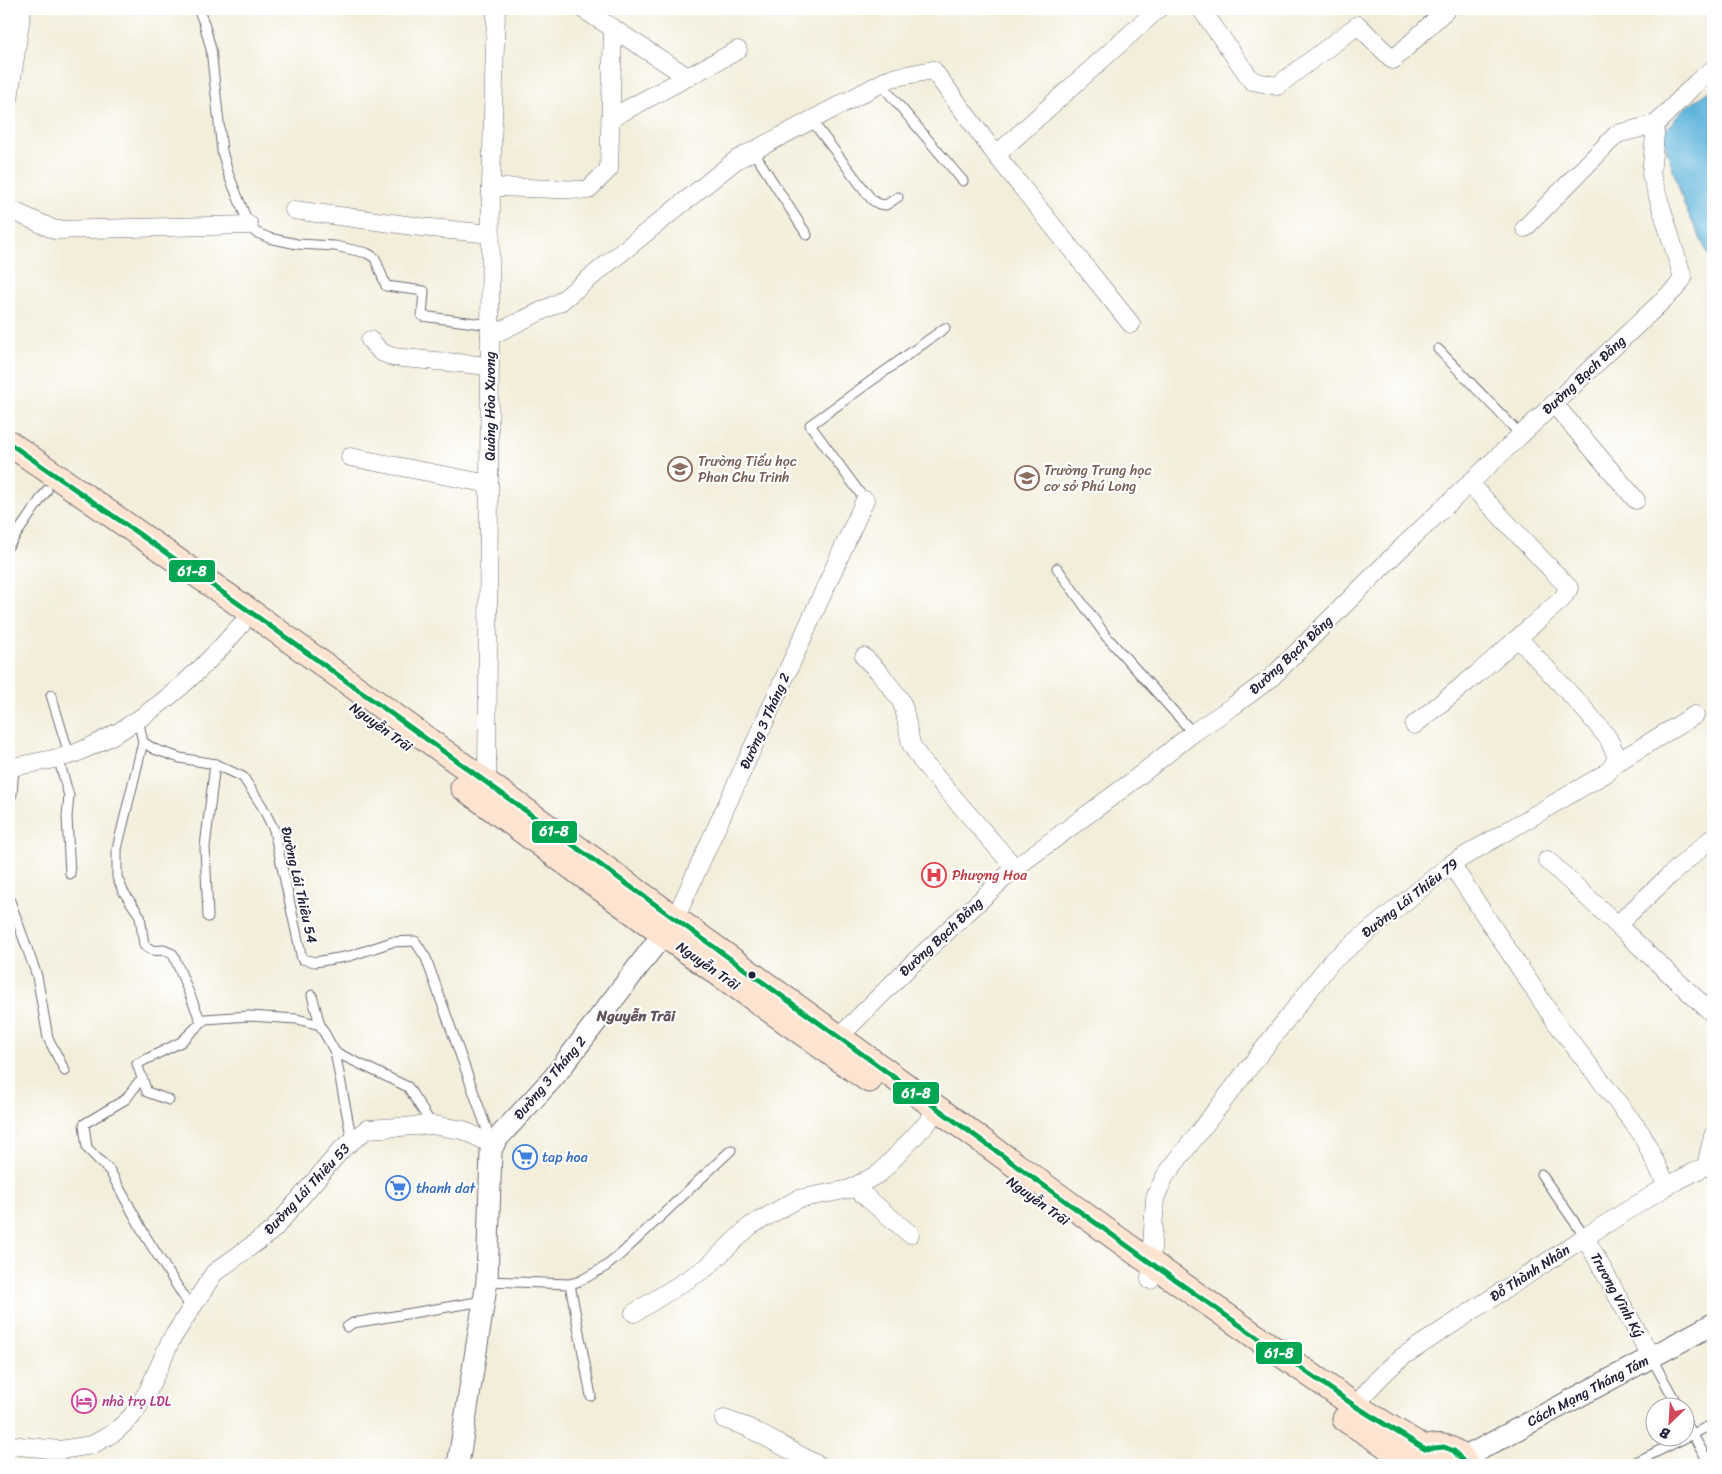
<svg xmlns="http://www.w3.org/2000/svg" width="1722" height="1474" font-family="Sriracha,sans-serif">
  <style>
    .water { fill: #60b5dc; stroke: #416c8c }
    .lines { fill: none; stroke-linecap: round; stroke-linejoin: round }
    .service-casing { stroke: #6b6973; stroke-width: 11 }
    .minor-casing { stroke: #6b6973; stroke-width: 19 }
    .tertiary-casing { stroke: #6b6973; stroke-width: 23 }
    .secondary-casing { stroke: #6b6973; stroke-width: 27 }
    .service { stroke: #fff; stroke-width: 9 }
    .minor { stroke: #fff; stroke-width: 18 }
    .tertiary { stroke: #fff; stroke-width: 21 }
    .secondary { stroke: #fde4d1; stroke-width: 25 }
    .bus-1-casing { stroke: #fff; stroke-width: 9 }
    .bus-1 { stroke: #00a651; stroke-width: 5 }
    .bus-dot { fill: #22223b; stroke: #fff; stroke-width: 2 }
    .labels { text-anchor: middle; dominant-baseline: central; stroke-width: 4.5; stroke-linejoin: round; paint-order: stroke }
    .street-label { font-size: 14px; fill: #22223b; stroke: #fff }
    .education-label { font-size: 14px; fill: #785e54; stroke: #fff; text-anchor: start }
    .health-label { font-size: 14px; fill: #be3a42; stroke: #fff; text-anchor: start }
    .shop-label { font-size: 14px; fill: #366cbe; stroke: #fff; text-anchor: start }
    .hotel-label { font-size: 14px; fill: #b23c85; stroke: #fff; text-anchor: start }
    .neighbourhood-label { font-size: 15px; font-weight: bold; fill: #64555c; stroke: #fff }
    .line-badge { stroke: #fff; stroke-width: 2 }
    .badge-label { font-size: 14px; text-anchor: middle; font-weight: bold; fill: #fff }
  </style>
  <rect width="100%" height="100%" fill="#fff"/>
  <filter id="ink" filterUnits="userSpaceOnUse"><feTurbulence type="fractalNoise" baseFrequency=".02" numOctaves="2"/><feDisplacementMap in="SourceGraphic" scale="10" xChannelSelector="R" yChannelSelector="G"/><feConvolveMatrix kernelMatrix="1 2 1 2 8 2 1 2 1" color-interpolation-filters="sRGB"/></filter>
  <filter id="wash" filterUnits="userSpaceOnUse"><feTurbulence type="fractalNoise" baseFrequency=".0096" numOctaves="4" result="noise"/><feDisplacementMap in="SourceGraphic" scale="20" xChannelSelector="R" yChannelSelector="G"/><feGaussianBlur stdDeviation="1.12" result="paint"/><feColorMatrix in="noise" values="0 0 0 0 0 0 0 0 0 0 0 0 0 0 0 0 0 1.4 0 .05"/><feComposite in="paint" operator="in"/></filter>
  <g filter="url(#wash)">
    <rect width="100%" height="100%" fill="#f3eeda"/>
    <polygon class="water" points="1713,89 1713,259 1709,256 1685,207 1662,135 1683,109"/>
  </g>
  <g filter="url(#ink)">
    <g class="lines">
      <defs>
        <g id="service">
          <polyline points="198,9 204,23 211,49 222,151 228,173 249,225 255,232 269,238 297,244 335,246 367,253 375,258 386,286 424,291 422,316 490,325"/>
          <polyline points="881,84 963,181"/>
          <polyline points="812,121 872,200 879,204 886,205 898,197"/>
          <polyline points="753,151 807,235"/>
          <polyline points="1438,349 1521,435"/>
          <polyline points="865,500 810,425 945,328"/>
          <polyline points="9,545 47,490"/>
          <polyline points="1057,568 1106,636 1193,733"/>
          <polyline points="51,695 69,754"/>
          <path d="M 138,719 L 143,742 L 117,849 L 117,877 L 123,891 L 140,916 L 144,945 C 151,951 155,951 164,950 L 173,954 L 201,1022"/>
          <polyline points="143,742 154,749 180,758 215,764 243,777 262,806 274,830 302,959 315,962 350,956 392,942 415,941 426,958 492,1144"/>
          <polyline points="58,757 69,796 67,817 70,874"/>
          <polyline points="9,801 12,794 14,767"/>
          <polyline points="9,898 37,976 48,1038 65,1071"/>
          <polyline points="208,917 205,847 215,764"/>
          <polyline points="312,995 320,1025"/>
          <polyline points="335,1052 352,1141"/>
          <polyline points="143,1080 137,1084 126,1099 84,1124 87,1148 110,1171 146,1237 191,1308"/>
          <polyline points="169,1100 147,1092 137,1064 181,1042 205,1019 249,1016 297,1019 320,1025 335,1052 408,1087 432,1125"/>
          <polyline points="1541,1174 1585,1237"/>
          <polyline points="487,1281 570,1284 580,1281 605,1267 621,1254 731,1150"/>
          <polyline points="570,1284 591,1396"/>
          <polyline points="347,1327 353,1323 483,1301"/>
          <polyline points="1651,1357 1678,1406"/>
          <polyline points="1684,1419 1710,1465"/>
          <polyline points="1630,1465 1713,1424"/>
        </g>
        <g id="minor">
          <polyline points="583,9 688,77"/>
          <polyline points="1201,9 1252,81 1277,86 1358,25 1393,60 1447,9"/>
          <polyline points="9,99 22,9"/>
          <polyline points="611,118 738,50"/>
          <polyline points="996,155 1158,9"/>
          <polyline points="491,187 588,190 609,169 613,28"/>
          <polyline points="9,209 55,230 249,225"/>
          <polyline points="294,210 421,227 491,234"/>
          <polyline points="1525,228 1617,134 1656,124"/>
          <polyline points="490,336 560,302 736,160 891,78 933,70 996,155 1131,324"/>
          <polyline points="370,340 381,352 393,357 490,366"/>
          <polyline points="1554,404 1636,500"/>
          <polyline points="350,457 489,484"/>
          <polyline points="864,657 879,672 900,699 904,709 911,744 921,760 1015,868"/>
          <polyline points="1414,725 1477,674 1562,599 1569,588 1469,483"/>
          <polyline points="1614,764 1695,715"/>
          <path d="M 9,768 C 29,763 57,760 76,753 C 140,727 196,678 241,625"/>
          <polyline points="487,791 491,187 496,9"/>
          <path d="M 1547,860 C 1603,911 1657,963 1713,1014"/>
          <polyline points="1451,864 1555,1021 1641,1133 1667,1186"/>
          <polyline points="675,919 865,500"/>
          <polyline points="1618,924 1669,876 1713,837"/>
          <polyline points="839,1037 911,965 1015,868 1130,783 1193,733 1233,706 1271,678 1395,554 1677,287 1683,278 1651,174 1656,124 1697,82 1713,69"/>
          <polyline points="854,1187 910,1234"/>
          <polyline points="1585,1237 1651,1357"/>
          <polyline points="1150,1280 1155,1198 1165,1176 1331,962 1451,864 1608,772 1614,764 1616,758 1615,753 1608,738 1585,710 1518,638"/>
          <polyline points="634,1313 706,1268 750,1226 798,1199 850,1189 880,1173 928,1122 937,1107"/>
          <path d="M 1350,1416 C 1363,1393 1382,1374 1402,1357 L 1585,1237 L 1667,1186 L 1706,1166 L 1713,1136"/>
          <polyline points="724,1419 747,1427 818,1465"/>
          <polyline points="9,1445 60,1450 92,1445 115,1432 132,1416 148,1391 171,1340 214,1273 273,1230 341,1150 367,1129 432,1125 463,1130 493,1145"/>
        </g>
        <g id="tertiary">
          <polyline points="1462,1459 1713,1324"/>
          <polyline points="458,1465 487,1281 491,1150 496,1140 554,1077 673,921"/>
        </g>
        <g id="secondary">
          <polyline points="9,443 259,618 1151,1263 1355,1406 1425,1449"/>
          <polyline points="463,787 663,934 869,1080"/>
          <polyline points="1345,1419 1384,1444 1410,1465"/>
          <path d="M 1413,1459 C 1429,1440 1455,1443 1466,1465"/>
        </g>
      </defs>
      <use href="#service" class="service-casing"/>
      <use href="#minor" class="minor-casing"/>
      <use href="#tertiary" class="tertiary-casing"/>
      <use href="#secondary" class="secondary-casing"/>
      <use href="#service" class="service"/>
      <use href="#minor" class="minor"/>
      <use href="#tertiary" class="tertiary"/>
      <use href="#secondary" class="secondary"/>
      <defs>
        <polyline id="bus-1" points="9,443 259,618 1151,1263 1355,1406 1425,1449 1444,1447 1454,1451 1466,1465"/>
      </defs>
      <use href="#bus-1" class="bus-1-casing"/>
      <use href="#bus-1" class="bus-1"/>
    </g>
  </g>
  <defs>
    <symbol id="school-ring" viewBox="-11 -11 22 22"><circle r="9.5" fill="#fff" stroke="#8d6e63" stroke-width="1.5"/><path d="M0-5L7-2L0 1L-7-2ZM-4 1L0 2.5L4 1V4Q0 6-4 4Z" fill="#8d6e63"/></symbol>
    <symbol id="hospital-ring" viewBox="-11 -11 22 22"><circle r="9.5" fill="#fff" stroke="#e0444e" stroke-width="1.5"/><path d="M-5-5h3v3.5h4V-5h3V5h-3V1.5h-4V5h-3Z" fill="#e0444e"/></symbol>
    <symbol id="supermarket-ring" viewBox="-11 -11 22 22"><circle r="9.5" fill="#fff" stroke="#3f7fe0" stroke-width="1.5"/><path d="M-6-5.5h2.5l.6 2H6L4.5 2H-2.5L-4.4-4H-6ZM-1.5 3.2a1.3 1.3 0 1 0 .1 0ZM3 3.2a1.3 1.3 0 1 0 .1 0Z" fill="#3f7fe0"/></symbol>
    <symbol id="hotel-ring" viewBox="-11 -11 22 22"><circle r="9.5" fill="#fff" stroke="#d1479c" stroke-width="1.5"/><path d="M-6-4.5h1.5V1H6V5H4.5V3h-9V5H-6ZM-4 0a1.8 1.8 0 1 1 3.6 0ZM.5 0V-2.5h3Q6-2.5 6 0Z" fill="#d1479c"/></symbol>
  </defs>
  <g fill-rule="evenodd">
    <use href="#school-ring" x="666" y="455" width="28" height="28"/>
    <use href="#school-ring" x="1013" y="464" width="28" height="28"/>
    <use href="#hospital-ring" x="920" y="861" width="28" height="28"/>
    <use href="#supermarket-ring" x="511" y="1143" width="28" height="28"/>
    <use href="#supermarket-ring" x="384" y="1174" width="28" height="28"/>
    <use href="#hotel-ring" x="70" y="1387" width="28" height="28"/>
  </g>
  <circle class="bus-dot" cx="752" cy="975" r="4.5"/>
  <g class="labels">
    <g class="street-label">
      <text transform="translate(1584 375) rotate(-43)">Đường Bạch Đằng</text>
      <text transform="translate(490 406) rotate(-90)">Quảng Hòa Xương</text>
      <text transform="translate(1291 655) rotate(-43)">Đường Bạch Đằng</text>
      <text transform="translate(765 721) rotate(-66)">Đường 3 Tháng 2</text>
      <text transform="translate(381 727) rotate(36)">Nguyễn Trãi</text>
      <text transform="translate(299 885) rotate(77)">Đường Lái Thiêu 54</text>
      <text transform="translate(1410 898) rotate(-38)">Đường Lái Thiêu 79</text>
      <text transform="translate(941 937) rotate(-43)">Đường Bạch Đằng</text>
      <text transform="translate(708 966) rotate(35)">Nguyễn Trãi</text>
      <text transform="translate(550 1078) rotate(-50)">Đường 3 Tháng 2</text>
      <text transform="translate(307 1189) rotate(-47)">Đường Lái Thiêu 53</text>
      <text transform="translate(1038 1201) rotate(36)">Nguyễn Trãi</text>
      <text transform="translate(1530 1273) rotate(-33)">Đỗ Thành Nhân</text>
      <text transform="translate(1617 1295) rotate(61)">Trương Vĩnh Ký</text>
      <text transform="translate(1588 1391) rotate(-28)">Cách Mạng Tháng Tám</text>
    </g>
    <g class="education-label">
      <text x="698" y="461">Trường Tiểu học<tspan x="698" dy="16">Phan Chu Trinh</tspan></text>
      <text x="1044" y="470">Trường Trung học<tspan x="1044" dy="16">cơ sở Phú Long</tspan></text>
    </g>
    <g class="health-label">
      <text x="952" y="875">Phượng Hoa</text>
    </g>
    <g class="shop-label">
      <text x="542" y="1157">tap hoa</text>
      <text x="416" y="1188">thanh dat</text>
    </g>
    <g class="hotel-label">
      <text x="102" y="1401">nhà trọ LDL</text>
    </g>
    <g class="neighbourhood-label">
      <text x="636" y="1016">Nguyễn Trãi</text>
    </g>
  </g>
  <g class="line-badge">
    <rect x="168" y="559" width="48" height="24" rx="5" fill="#00a651"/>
    <rect x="531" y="820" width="47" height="24" rx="5" fill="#00a651"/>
    <rect x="892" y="1081" width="48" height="24" rx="5" fill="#00a651"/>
    <rect x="1255" y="1341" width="48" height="24" rx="5" fill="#00a651"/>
  </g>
  <g class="badge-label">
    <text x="192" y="576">61-8</text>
    <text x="554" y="836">61-8</text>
    <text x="916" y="1098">61-8</text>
    <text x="1279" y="1358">61-8</text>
  </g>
  <rect width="1722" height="1474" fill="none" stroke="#fff" stroke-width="30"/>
  <g transform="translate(1670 1422) rotate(205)"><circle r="24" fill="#ffffff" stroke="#a7a7b1"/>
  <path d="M0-4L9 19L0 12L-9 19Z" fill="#d1495b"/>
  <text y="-8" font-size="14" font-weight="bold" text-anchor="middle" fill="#22223b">B</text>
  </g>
</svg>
